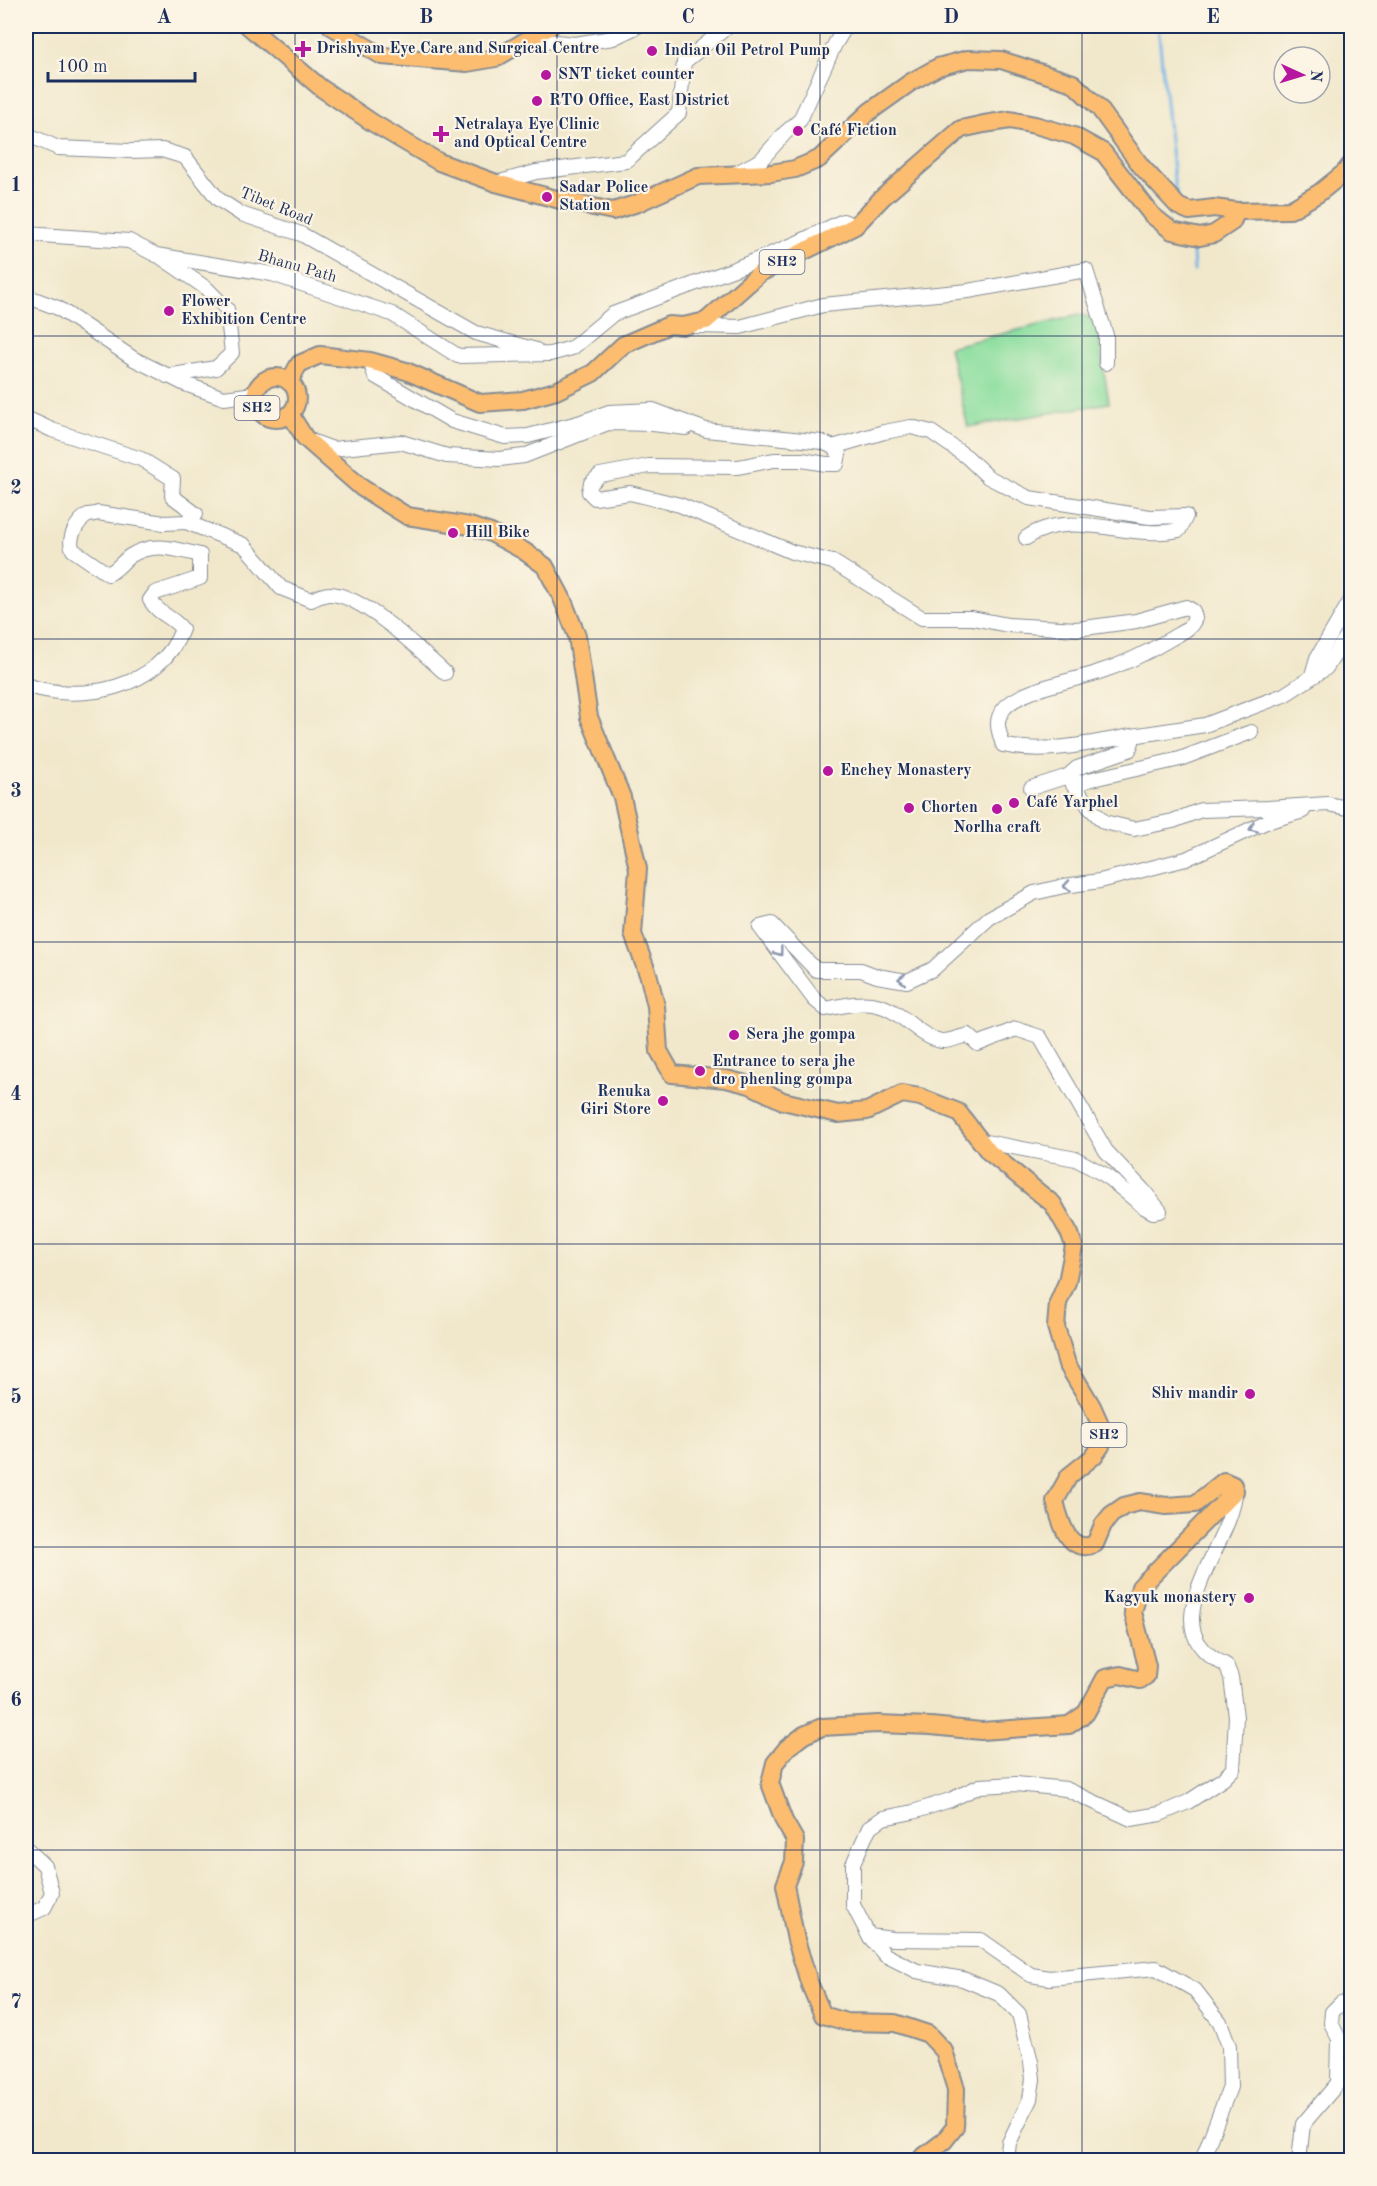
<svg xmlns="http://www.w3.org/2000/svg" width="1377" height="2186" font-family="'Old Standard TT',serif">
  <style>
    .green { fill: #8bde9f; stroke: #53867e; stroke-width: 1.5 }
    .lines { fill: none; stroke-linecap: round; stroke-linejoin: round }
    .stream { stroke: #6fb3e5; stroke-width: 3 }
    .minor-casing { stroke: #868c95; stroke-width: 16 }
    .major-casing { stroke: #868c95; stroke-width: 20 }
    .minor { stroke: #fff; stroke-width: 14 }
    .major { stroke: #fcbd6f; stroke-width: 16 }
    .oneway { stroke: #8d97ae }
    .grid { fill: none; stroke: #1b2f5e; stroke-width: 1.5; stroke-opacity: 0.55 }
    .poi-dot { fill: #b5179e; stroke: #fcf5e5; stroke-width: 2 }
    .labels { text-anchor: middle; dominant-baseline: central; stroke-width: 4.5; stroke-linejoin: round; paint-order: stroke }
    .shield { fill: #fcf5e5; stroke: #5e6a86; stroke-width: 1.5 }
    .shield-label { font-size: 15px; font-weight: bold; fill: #1b2f5e }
    .poi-label { font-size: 16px; font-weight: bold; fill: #1b2f5e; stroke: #fcf5e5; text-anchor: start }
    .street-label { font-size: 16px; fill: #1b2f5e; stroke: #fcf5e5 }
    .neatline { fill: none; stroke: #1b2f5e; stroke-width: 2 }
    .grid-label { font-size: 20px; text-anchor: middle; font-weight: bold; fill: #1b2f5e }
  </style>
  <rect width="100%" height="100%" fill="#fcf5e5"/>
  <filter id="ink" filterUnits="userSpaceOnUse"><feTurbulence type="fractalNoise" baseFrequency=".0167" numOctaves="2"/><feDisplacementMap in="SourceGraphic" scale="12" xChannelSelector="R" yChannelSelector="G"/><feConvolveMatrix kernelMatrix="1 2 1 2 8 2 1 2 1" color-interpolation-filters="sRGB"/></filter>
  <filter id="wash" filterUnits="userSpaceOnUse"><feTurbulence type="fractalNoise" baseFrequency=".008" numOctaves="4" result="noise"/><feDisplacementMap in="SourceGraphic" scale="24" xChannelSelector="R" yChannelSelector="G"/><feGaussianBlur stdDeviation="1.35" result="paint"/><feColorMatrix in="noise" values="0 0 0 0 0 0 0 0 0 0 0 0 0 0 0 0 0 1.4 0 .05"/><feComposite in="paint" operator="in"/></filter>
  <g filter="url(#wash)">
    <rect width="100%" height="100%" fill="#f1e8cc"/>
    <path class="green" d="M 1079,315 C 1090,316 1093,319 1097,328 L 1109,403 L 968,427 L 949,347 Z"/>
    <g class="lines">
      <g class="stream">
        <polyline points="1158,26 1175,189 1178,195"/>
        <polyline points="1193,252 1194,271"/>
      </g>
    </g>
  </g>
  <g filter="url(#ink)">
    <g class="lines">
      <defs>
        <g id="minor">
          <polyline points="527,39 575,44 613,38 638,26"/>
          <polyline points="26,134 58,148 130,151 162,150 185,157 218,199 241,214 301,234 476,333 536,350"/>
          <polyline points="736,173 761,160 785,133 800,120 835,44 846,26"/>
          <polyline points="496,183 536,172 626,161 679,113 684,62 728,26"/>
          <polyline points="26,234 129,241 156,255 272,274 392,314 458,356 550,354 572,348 613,314 737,268 795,244 843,221 855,226"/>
          <polyline points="162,258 206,288 227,309 232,353 216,368 167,376"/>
          <polyline points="26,296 58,308 134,359 185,384 224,398 254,394"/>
          <polyline points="695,326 740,327 823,305 968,291 1086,270 1106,335 1106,363"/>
          <path d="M 370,361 L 375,376 L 452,421 L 505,437 L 528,436 L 578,423 L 609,412 L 653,410 L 706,430 L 822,442 L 833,447 L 839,454 L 837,464 L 826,464 L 802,460 L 774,460 L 738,467 L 649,466 L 600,475 L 591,483 L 589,492 L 595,498 L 630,493 L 680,505 L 792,552 L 833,562 L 922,618 L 972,618 L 1008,625 L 1077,629 L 1136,621 L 1186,607 L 1193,611 L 1195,618 C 1191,629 1182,632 1172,638 C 1149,652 1122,665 1096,673 C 1073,681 1017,690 1003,710 C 994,721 999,732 1003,745 C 1046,755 1089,743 1132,736 L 1132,742 L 1129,750 L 1077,768 L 1068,776 L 1089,807 L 1104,822 L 1134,829 L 1173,821 L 1201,810 L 1268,808 L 1328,804 L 1352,809"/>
          <path d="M 26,418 L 52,430 L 141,459 L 173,479 L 172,496 L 196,514 L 186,522 L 164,523 L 98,513 C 97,514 88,515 88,515 C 77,521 67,539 73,550 L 108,574 C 117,570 122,562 130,556 C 153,541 175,549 200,555 L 200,578 L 155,593 L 150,600 C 160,616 171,615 182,629 C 161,689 80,704 26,685"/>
          <polyline points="311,441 333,449 401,442 447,456 499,459 524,456 608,423 653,424 686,428"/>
          <path d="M 833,447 L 884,432 L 911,427 L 931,432 L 967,457 L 988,477 L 1029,498 L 1150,517 L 1186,516 L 1179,530 C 1131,541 1069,507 1026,538"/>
          <path d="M 186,522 L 244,545 L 281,588 L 311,600 C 316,598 323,594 329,594 C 361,593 421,651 445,673"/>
          <polyline points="1312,675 1317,658 1352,598"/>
          <polyline points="1132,736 1205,725 1284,695 1326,668 1352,628"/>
          <polyline points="1073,785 1088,780 1180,759 1251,732"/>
          <polyline points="1031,788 1068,776"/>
          <path d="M 981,1141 L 1076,1159 L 1105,1175 L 1144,1207 L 1153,1212 L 1160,1211 L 1143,1190 L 1106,1151 L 1040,1037 L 1016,1029 L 978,1044 L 968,1035 C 960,1037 948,1042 941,1041 C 917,1036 901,1010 877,1005 C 861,1001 841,1006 826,1009 L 814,999 L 760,927 L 772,924 L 816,970 L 861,970 L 877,976 L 907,981 L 933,969 L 989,918 L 1034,893 L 1064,886 L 1100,881 L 1186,859 L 1266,822 L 1303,811"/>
          <polyline points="26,1848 45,1866 52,1893 44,1908 26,1916"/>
          <polyline points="869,1936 885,1955 917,1971 963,1979 999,1994 1019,2014 1031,2062 1033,2079 1030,2099 1009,2143 1007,2160"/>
          <path d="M 1202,2160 L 1230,2087 L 1229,2046 L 1220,2022 L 1195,1990 L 1156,1968 L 1049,1978 L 1031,1975 L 981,1940 L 893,1939 L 869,1936 L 853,1905 L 853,1864 L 869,1828 L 883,1818 L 913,1812 L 950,1800 L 980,1786 L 1016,1784 L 1066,1789 L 1131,1819 L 1160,1814 L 1188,1802 L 1223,1779 L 1233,1769 L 1236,1717 L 1231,1677 L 1226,1665 C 1145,1628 1234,1545 1235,1491"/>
          <polyline points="1299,2160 1303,2124 1338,2083 1339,2039 1331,2023 1332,2012 1341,2003 1352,2001"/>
        </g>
        <g id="major">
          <polyline points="248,26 321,88 373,123 439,162 496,183 564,201 613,211 638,203 698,176 771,173 795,169 819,159 869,112 911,82 938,67 968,59 1001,60 1073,83 1099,108 1141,166 1178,206 1189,211 1214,208 1237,211 1290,210 1319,193 1345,172 1352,163"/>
          <polyline points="331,26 382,56 467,63 496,58 551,26"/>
          <circle cx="276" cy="398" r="21"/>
          <polyline points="289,382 299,364 320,355 370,361 406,371 480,403 523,400 556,391 593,373 623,345 669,325 683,326 706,321 760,273 855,226 883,197 961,129 984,124 1010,120 1035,125 1074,136 1103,152 1152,215 1172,231 1200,237 1214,234 1232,222 1237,211"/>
          <path d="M 290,414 L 305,438 L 362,488 L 407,516 L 470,526 L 491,533 L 524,551 L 545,566 L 562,598 L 577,636 L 589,717 L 622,797 L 638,869 L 633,934 L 649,977 L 656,1006 L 659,1051 L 672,1074 L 726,1079 L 750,1085 L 783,1101 L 838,1114 L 867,1111 L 902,1094 L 920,1097 L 958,1112 L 989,1152 L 1053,1204 L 1070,1234 L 1074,1246 L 1067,1282 L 1058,1303 L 1056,1327 L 1067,1364 L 1092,1406 L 1104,1433 L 1101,1446 L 1094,1456 L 1069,1476 L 1055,1501 C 1060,1521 1068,1555 1095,1544 L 1103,1525 L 1111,1515 L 1124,1506 L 1140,1502 L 1166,1506 L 1195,1504 L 1224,1481 L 1233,1485 L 1235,1491 L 1140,1587 L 1133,1612 L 1147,1666 L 1146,1676 L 1140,1680 L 1120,1675 L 1105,1678 L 1086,1713 L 1069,1725 L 981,1731 L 931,1726 L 878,1724 L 822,1727 L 804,1735 L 787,1748 L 775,1763 L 770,1783 L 784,1821 L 795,1840 L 794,1862 L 785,1885 L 796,1940 L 810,1985 L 823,2015 L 847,2022 L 895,2023 L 928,2034 L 944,2051 L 956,2089 L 955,2127 L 944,2141 L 919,2160"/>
        </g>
      </defs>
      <use href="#minor" class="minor-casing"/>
      <use href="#major" class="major-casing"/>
      <use href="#minor" class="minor"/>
      <use href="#major" class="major"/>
    </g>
    <defs><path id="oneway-chevron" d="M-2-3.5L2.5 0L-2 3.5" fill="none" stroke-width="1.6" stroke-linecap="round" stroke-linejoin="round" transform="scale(1.5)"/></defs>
    <g class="oneway">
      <use href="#oneway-chevron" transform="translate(1253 828) rotate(156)"/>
      <use href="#oneway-chevron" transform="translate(1067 886) rotate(171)"/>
      <use href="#oneway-chevron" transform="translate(779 952) rotate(53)"/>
      <use href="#oneway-chevron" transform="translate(902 979) rotate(-179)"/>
    </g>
  </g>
  <path class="grid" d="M 295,26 L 295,2160M 557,26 L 557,2160M 820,26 L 820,2160M 1082,26 L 1082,2160M 26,336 L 1352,336M 26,639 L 1352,639M 26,942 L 1352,942M 26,1244 L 1352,1244M 26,1547 L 1352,1547M 26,1850 L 1352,1850"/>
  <g class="poi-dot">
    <path d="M300 40h6v6h6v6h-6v6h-6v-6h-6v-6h6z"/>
    <circle cx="652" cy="51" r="6"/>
    <circle cx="546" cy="75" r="6"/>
    <circle cx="537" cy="101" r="6"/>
    <circle cx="798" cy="131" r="6"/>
    <path d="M438 125h6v6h6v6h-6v6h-6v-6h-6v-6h6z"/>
    <circle cx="547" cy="197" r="6"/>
    <circle cx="169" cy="311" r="6"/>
    <circle cx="453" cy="533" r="6"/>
    <circle cx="828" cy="771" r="6"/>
    <circle cx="1014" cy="803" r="6"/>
    <circle cx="909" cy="808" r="6"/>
    <circle cx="997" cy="809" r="6"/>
    <circle cx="734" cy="1035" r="6"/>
    <circle cx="700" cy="1071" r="6"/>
    <circle cx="663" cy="1101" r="6"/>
    <circle cx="1250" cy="1394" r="6"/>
    <circle cx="1249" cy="1598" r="6"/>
  </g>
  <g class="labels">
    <g class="shield">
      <rect x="759.5" y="250" width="45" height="24" rx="4.5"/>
      <rect x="234.5" y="396" width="45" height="24" rx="4.5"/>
      <rect x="1081.5" y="1423" width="45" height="24" rx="4.5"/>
    </g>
    <g class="shield-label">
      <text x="782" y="262">SH2</text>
      <text x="257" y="408">SH2</text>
      <text x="1104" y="1435">SH2</text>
    </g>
    <g class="poi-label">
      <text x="316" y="49">Drishyam Eye Care and Surgical Centre</text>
      <text x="664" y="51">Indian Oil Petrol Pump</text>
      <text x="558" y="75">SNT ticket counter</text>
      <text x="549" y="101">RTO Office, East District</text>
      <text x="454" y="125">Netralaya Eye Clinic<tspan x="454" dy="18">and Optical Centre</tspan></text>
      <text x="810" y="131">Café Fiction</text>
      <text x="559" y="188">Sadar Police<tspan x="559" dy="18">Station</tspan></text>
      <text x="181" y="302">Flower<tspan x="181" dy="18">Exhibition Centre</tspan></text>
      <text x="465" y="533">Hill Bike</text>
      <text x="840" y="771">Enchey Monastery</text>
      <text x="1026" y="803">Café Yarphel</text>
      <text x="921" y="808">Chorten</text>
      <text x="997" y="828" text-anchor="middle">Norlha craft</text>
      <text x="746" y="1035">Sera jhe gompa</text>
      <text x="712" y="1062">Entrance to sera jhe<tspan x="712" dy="18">dro phenling gompa</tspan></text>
      <text x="651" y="1092" text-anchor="end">Renuka<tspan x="651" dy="18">Giri Store</tspan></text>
      <text x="1238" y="1394" text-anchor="end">Shiv mandir</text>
      <text x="1237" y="1598" text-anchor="end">Kagyuk monastery</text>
    </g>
    <g class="street-label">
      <text transform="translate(276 207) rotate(22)">Tibet Road</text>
      <text transform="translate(297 267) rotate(16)">Bhanu Path</text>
    </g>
  </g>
  <rect width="1377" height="2186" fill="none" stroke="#fcf5e5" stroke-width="66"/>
  <g transform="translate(1302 75) rotate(94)"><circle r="28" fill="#fcf5e5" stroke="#a2a6af" stroke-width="1.5"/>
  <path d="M0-4.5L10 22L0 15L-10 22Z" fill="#b5179e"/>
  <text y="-9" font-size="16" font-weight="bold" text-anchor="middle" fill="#1b2f5e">N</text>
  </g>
  <path d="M48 72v9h147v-9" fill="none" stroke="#1b2f5e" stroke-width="3"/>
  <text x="57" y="72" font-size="18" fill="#1b2f5e" stroke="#fcf5e5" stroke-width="4.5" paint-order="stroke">100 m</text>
  <rect x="33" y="33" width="1311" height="2120" class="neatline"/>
  <g class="grid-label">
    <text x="164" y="23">A</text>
    <text x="426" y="23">B</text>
    <text x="688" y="23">C</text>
    <text x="951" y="23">D</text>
    <text x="1213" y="23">E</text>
    <text x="16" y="191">1</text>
    <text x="16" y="494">2</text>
    <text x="16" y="797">3</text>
    <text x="16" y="1100">4</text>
    <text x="16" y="1403">5</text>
    <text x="16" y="1706">6</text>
    <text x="16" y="2008">7</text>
  </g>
</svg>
